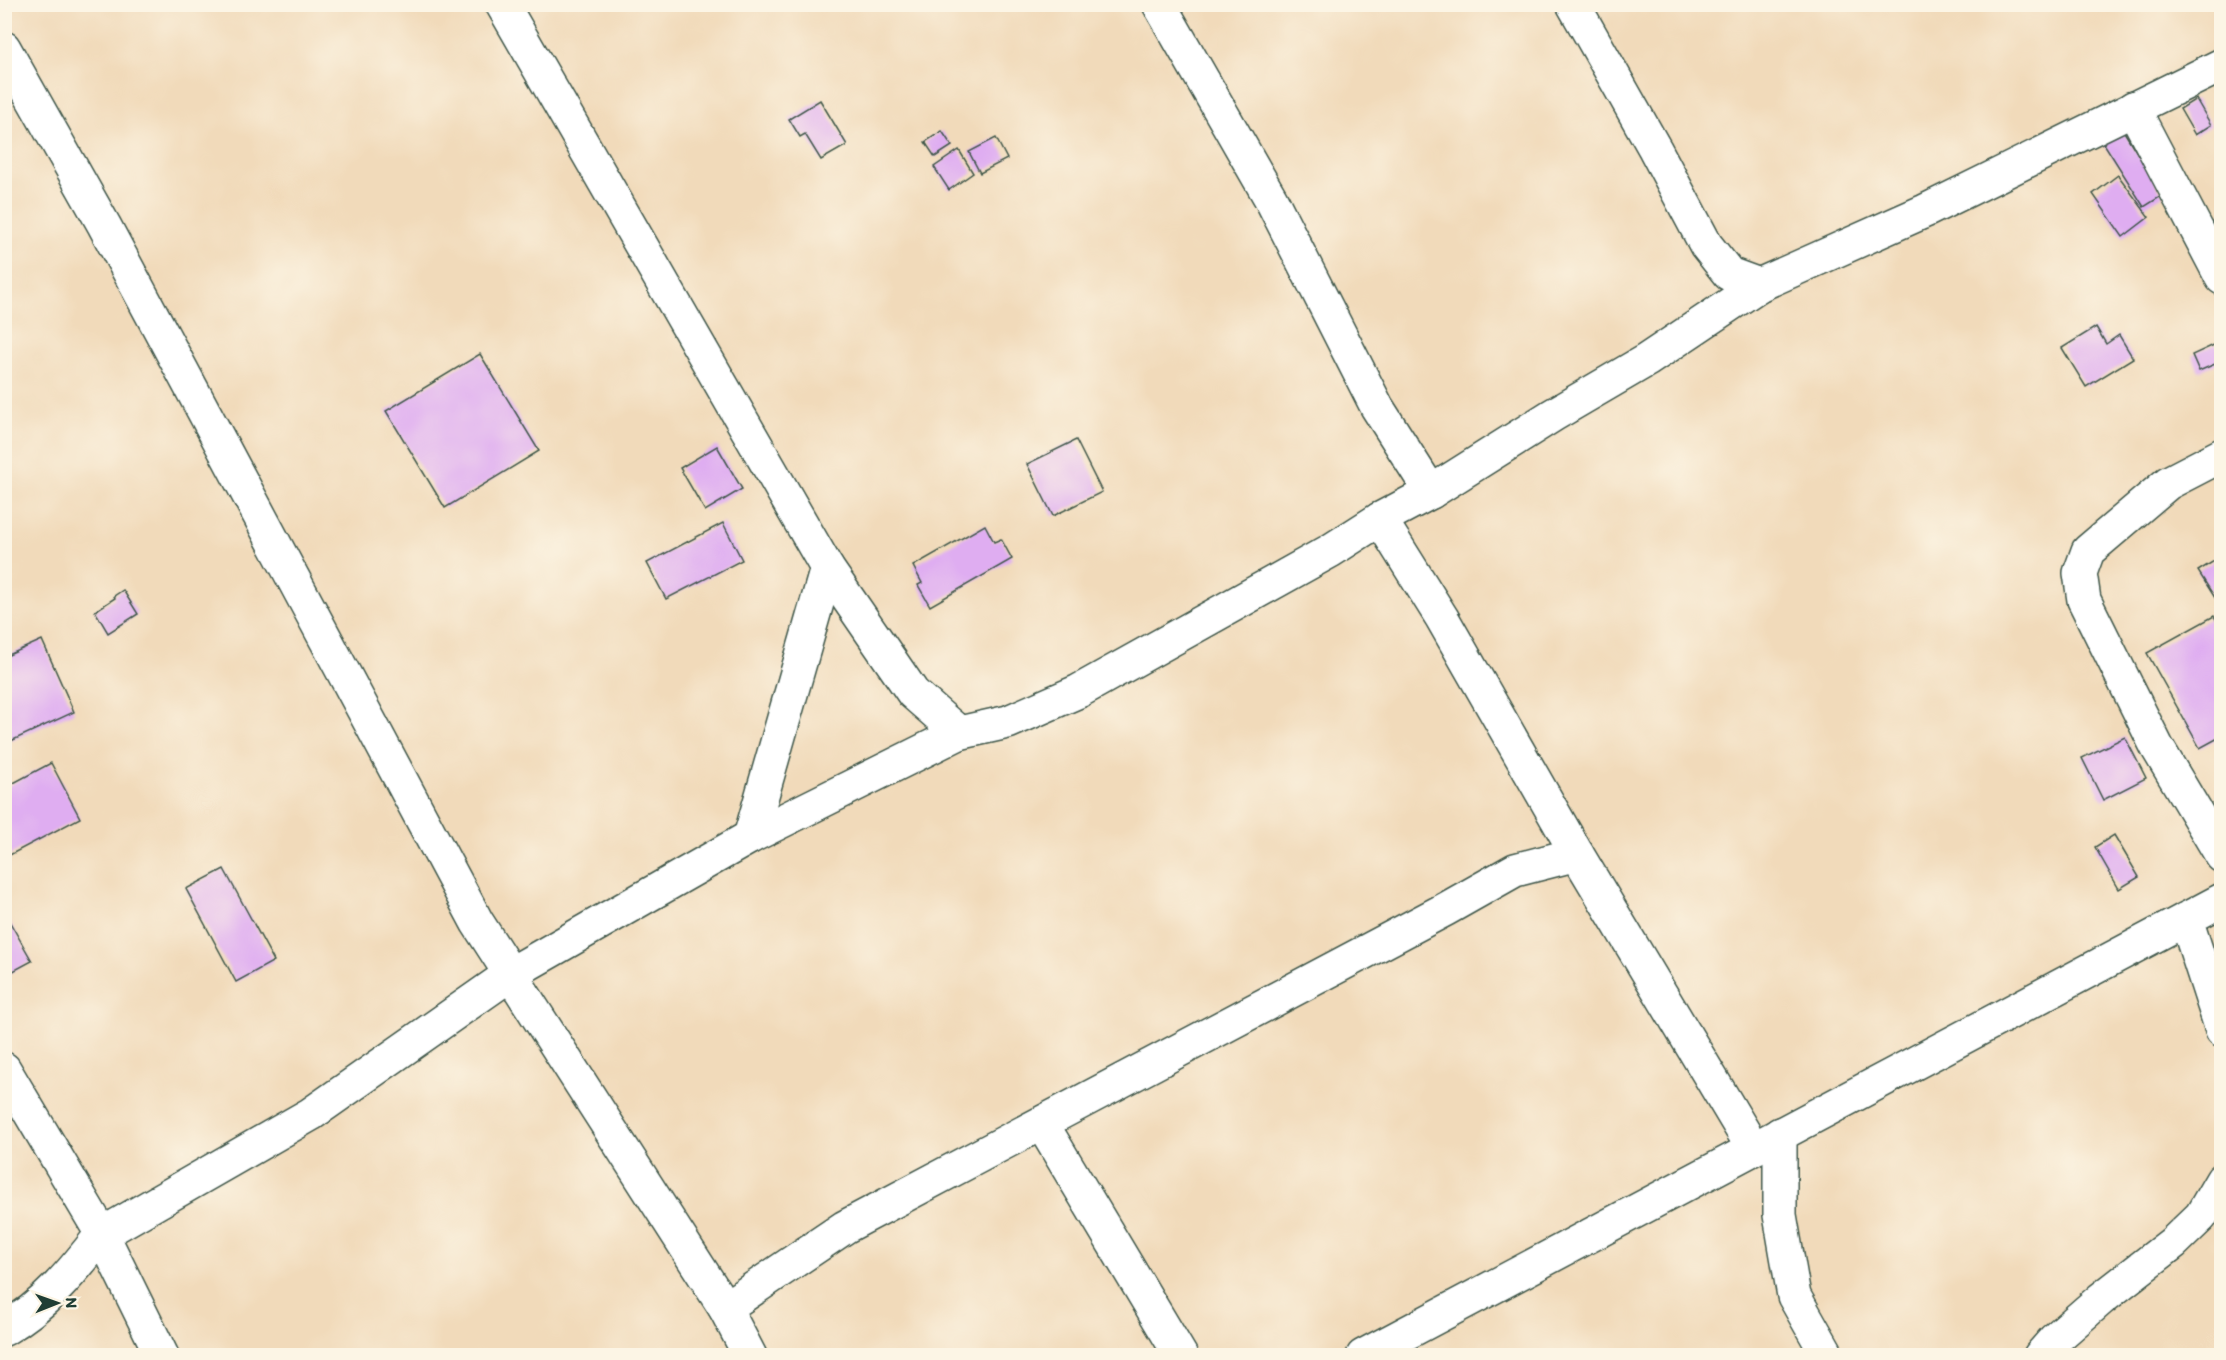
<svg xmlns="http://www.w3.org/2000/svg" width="2226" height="1360" font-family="Itim,sans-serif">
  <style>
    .building { fill: #dfadf1 }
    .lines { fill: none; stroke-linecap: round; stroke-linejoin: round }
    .minor-casing { stroke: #3e5548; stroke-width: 36 }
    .minor { stroke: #fff; stroke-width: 33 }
  </style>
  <rect width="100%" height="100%" fill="#fcf5e5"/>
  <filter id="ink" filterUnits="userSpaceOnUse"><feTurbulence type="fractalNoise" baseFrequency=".0167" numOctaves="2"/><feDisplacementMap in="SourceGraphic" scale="12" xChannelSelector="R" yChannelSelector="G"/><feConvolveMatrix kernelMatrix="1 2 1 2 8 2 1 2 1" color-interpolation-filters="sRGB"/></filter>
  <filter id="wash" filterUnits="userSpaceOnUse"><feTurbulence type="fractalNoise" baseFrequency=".008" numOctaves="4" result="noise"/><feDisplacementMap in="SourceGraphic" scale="24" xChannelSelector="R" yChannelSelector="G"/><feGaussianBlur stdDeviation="1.35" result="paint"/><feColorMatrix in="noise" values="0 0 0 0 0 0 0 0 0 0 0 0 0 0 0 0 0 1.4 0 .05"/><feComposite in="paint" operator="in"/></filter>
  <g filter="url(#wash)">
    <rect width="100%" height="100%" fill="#f1daba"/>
    <g id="blocks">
      <g class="building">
        <polygon points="2196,99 2211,125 2195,135 2180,109"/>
        <polygon points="820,100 847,145 821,160 805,134 800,137 789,119"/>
        <polygon points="2123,130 2163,195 2144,207 2103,142"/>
        <polygon points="942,131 952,146 935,157 925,142"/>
        <polygon points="996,138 1007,159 980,173 969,152"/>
        <polygon points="959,150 973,173 949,190 934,167"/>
        <polygon points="2118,175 2149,217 2123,237 2093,194"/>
        <polygon points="2096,327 2106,344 2119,335 2133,358 2086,387 2062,348"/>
        <polygon points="2216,344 2222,356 2222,361 2199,371 2192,355"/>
        <polygon points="480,354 539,451 445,508 386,411"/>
        <polygon points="1076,440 1102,492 1053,516 1027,464"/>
        <polygon points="717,446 742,489 705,511 680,468"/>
        <polygon points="723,523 742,560 666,599 647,563"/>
        <polygon points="985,525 994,542 1001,539 1012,559 930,606 918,585 922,583 913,566"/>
        <polygon points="2222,556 2222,609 2198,571"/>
        <polygon points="123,590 138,614 108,633 95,611 115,598 114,596"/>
        <polygon points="2214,616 2222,630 2222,736 2200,748 2147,653"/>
        <polygon points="42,640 74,712 11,741 4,726 4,657"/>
        <polygon points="2125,737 2146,778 2103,800 2082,758"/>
        <polygon points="51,763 80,818 4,858 4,788"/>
        <polygon points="2114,835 2139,877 2119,889 2095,847"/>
        <polygon points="224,869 274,961 236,982 186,889"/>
        <polygon points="4,912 32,961 4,976"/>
      </g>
    </g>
  </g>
  <g filter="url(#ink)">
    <use href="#blocks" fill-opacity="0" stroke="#3e5548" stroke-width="1.5"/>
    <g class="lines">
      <defs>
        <g id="minor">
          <polyline points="502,4 827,568 750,837"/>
          <polyline points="1159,4 1271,199 1377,407 1431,492"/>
          <polyline points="1573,4 1655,149 1706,245 1729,274 1759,285"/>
          <polyline points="4,48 104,225 477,922 725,1308 750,1356"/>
          <polyline points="2133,108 2222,278"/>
          <polyline points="2222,455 2168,483 2088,551 2080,573 2084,600 2157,747 2222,856"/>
          <polyline points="1380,519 1442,618 1577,854 1753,1148"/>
          <polyline points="827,568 913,693 959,733 1008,722 1079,691 1330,551 1380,519 1431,492 1553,415 1647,360 1759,285 1925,211 2222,65"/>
          <polyline points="2186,919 2222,1030"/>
          <path d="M 4,1069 L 102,1234 C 74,1270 45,1306 4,1329"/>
          <polyline points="1042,1124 1181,1356"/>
          <polyline points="1780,1134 1780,1215 1794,1296 1828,1356"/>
          <polyline points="725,1308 845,1227 1446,909 1515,870 1577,854"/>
          <polyline points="162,1356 102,1234 311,1114 512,973 750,837 959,733"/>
          <polyline points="1363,1356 2222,900"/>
          <polyline points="2040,1356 2054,1340 2101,1299 2173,1243 2201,1216 2222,1180"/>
        </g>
      </defs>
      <use href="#minor" class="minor-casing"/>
      <use href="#minor" class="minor"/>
    </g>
  </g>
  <rect width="2226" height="1360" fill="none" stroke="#fcf5e5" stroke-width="24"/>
  <g transform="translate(57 1303) rotate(89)" stroke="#fcf5e5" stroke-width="4.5" paint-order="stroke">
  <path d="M0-4.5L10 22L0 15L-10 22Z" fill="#1f3d34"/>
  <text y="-9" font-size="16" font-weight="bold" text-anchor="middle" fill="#1f3d34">N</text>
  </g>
</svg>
